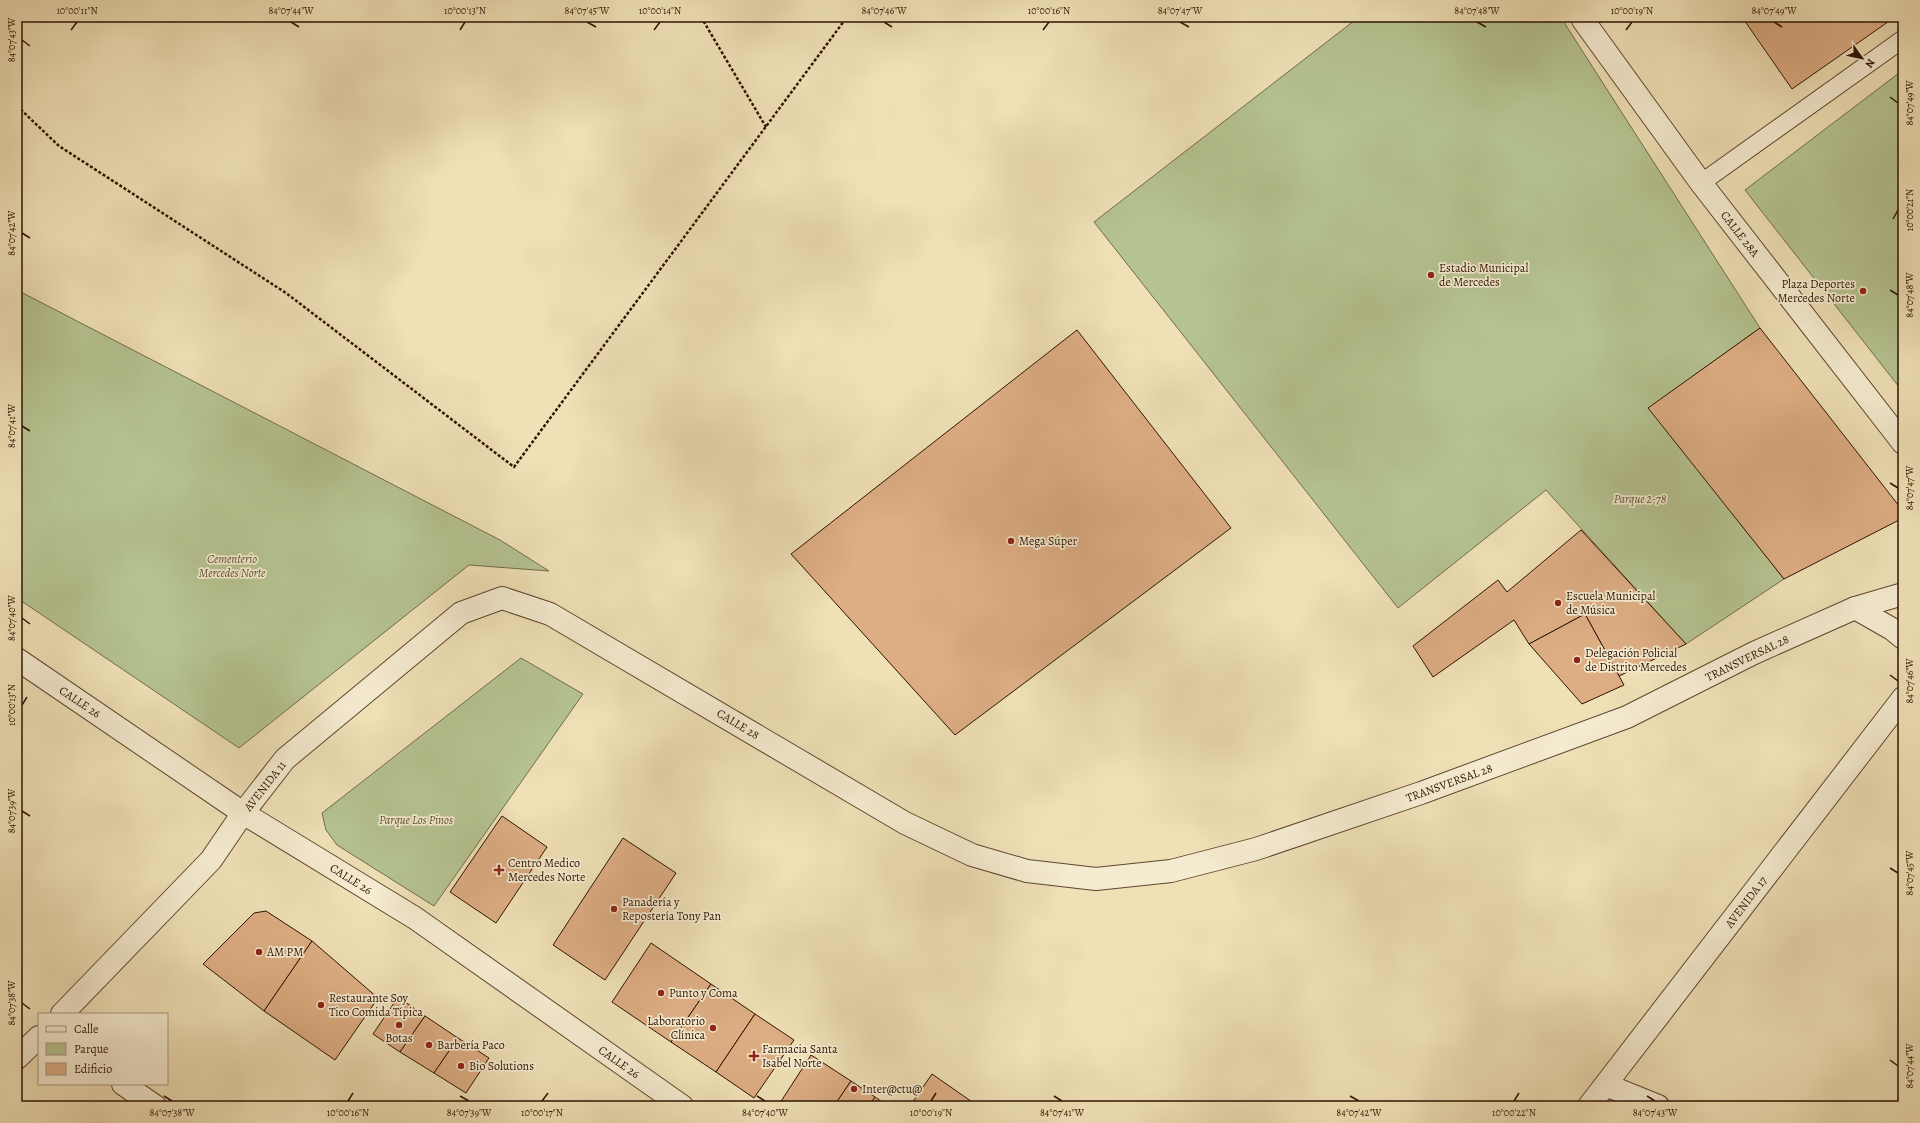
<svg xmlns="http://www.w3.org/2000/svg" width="1920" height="1123" font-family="Alegreya,serif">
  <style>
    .green { fill: #b5c391; stroke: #726b4a }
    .building { fill: #ddad83; stroke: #2e1303 }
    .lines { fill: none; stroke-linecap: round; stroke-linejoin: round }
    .service-casing { stroke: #5e4630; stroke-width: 19 }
    .minor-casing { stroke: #5e4630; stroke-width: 24 }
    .path { stroke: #2e1303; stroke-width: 2.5; stroke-dasharray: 3 2; stroke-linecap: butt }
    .service { stroke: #f5ebd0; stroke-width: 17 }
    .minor { stroke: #f5ebd0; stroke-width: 22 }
    .ticks { fill: none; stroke: #2e1303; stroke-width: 1.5 }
    .poi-dot { fill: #8f2418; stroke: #f5ebd0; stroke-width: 1.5 }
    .labels { text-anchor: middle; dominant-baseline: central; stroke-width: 3.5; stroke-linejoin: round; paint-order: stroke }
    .street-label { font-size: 12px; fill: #2e1303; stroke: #f5ebd0 }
    .poi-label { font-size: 12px; fill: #2e1303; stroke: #f5ebd0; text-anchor: start }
    .park-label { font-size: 12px; font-style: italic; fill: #5d5135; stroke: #f5ebd0 }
    .neatline { fill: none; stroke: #2e1303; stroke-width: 1.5 }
    .ticks-label { font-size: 10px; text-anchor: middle; fill: #2e1303 }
  </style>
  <rect width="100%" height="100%" fill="#efe0b6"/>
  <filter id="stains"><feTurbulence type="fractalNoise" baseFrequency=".005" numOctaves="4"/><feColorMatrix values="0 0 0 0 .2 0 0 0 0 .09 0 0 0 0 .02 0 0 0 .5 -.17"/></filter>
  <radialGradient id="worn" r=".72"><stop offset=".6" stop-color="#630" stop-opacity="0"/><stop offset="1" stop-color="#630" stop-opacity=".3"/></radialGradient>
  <g class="green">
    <polygon points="1359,17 1564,17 1565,24 1760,328 1649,408 1784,579 1686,644 1546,490 1398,608 1094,222"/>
    <polygon points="1903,70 1903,392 1745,190"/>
    <polygon points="17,290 500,540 549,571 469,565 239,748 17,598"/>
    <polygon points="521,658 583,694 434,906 337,845 326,830 322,813"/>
  </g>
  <g class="building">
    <polygon points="1742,17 1895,17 1792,89"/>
    <polygon points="1760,328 1903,511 1903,518 1784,579 1648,408"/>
    <polygon points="1077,330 1231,528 955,735 791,554"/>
    <polygon points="1581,530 1686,644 1619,676 1585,614 1529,644 1514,620 1433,677 1413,646 1498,580 1507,592"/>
    <polygon points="1585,614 1624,685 1582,704 1529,644"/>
    <polygon points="502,816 547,847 496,923 450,892"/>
    <polygon points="623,838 676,873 605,980 553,945"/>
    <polygon points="266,911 312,941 264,1011 203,964 254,913"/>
    <polygon points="312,941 378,998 335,1060 264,1011"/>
    <polygon points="651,943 711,984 671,1042 612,1002"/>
    <polygon points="711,984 755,1014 716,1072 671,1042"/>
    <polygon points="398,997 425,1016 400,1052 373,1034"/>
    <polygon points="755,1014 794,1040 754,1098 716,1072"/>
    <polygon points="425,1016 458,1038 434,1073 400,1052"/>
    <polygon points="458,1038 489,1058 466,1093 434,1073"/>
    <polygon points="811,1055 851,1081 834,1106 778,1106"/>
    <polygon points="932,1074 978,1106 910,1106"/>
    <polygon points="851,1081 875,1097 869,1106 834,1106"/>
    <polygon points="875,1097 888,1106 869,1106"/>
  </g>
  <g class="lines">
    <defs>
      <polyline id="service" points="1701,183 1903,39"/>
      <g id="minor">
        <polyline points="1583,20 1701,183 1903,443"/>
        <polyline points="1855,608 1892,629 1903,638"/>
        <polyline points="17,659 243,813 415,918 682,1106"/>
        <polyline points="62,1014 211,860 243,813 285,759 461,613 502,598 550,614 905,823 972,855 1027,871 1096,879 1171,871 1256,849 1421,793 1627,717 1754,653 1855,608 1903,594"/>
        <polyline points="17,1058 39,1037"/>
        <polyline points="123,1084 155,1106"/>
        <polyline points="1606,1085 1658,1106"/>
        <polyline points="1589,1106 1903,698"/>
      </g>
    </defs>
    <use href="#service" class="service-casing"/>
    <use href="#minor" class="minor-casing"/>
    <g class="path">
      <polyline points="701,17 766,127"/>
      <polyline points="17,106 59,146 286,293 514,467 847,17"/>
    </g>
    <use href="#service" class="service"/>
    <use href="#minor" class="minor"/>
  </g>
  <path class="ticks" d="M 291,22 L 299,27M 587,22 L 596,27M 884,22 L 892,27M 1180,22 L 1189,27M 1477,22 L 1486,27M 1774,22 L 1782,27M 71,30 L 77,22M 460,30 L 465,22M 654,30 L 660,22M 1043,30 L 1049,22M 1626,30 L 1632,22M 22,40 L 30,46M 1890,97 L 1898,103M 1893,219 L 1898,210M 22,233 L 30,238M 1890,290 L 1898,295M 22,426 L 30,431M 1890,483 L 1898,488M 22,618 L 30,624M 1890,675 L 1898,681M 22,705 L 27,697M 22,811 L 30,816M 1890,868 L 1898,873M 22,1003 L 30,1009M 1890,1060 L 1898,1066M 164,1096 L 172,1101M 460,1096 L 469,1101M 757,1096 L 765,1101M 1054,1096 L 1062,1101M 1350,1096 L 1359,1101M 1647,1096 L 1655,1101M 348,1101 L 353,1093M 542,1101 L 548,1093M 931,1101 L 936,1093M 1514,1101 L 1519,1093"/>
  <g class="poi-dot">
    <circle cx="1431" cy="275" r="4"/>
    <circle cx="1863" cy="291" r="4"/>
    <circle cx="1011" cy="541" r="4"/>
    <circle cx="1558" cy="603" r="4"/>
    <circle cx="1577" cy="660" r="4"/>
    <path d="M497 864h4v4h4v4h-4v4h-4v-4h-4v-4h4z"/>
    <circle cx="614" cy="909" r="4"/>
    <circle cx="259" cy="952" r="4"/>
    <circle cx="661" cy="993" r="4"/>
    <circle cx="321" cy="1005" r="4"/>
    <circle cx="399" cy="1025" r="4"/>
    <circle cx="713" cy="1028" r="4"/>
    <circle cx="429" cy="1045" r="4"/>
    <path d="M752 1050h4v4h4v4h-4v4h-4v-4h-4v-4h4z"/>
    <circle cx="461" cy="1066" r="4"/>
    <circle cx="854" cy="1089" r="4"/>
  </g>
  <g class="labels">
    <g class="street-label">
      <text transform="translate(1740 234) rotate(52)">CALLE 28A</text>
      <text transform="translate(1747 658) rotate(-26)">TRANSVERSAL 28</text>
      <text transform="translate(80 702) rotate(34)">CALLE 26</text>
      <text transform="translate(738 724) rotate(31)">CALLE 28</text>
      <text transform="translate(1449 783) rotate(-20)">TRANSVERSAL 28</text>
      <text transform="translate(265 786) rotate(-52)">AVENIDA 11</text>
      <text transform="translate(351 879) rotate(32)">CALLE 26</text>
      <text transform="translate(1746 902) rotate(-53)">AVENIDA 17</text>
      <text transform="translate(619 1062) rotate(35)">CALLE 26</text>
    </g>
    <g class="poi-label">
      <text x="1439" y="268">Estadio Municipal<tspan x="1439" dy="14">de Mercedes</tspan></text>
      <text x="1855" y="284" text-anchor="end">Plaza Deportes<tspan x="1855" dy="14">Mercedes Norte</tspan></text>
      <text x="1019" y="541">Mega Súper</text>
      <text x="1566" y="596">Escuela Municipal<tspan x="1566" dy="14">de Música</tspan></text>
      <text x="1585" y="653">Delegación Policial<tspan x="1585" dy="14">de Distrito Mercedes</tspan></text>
      <text x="508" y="863">Centro Medico<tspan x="508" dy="14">Mercedes Norte</tspan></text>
      <text x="622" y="902">Panadería y<tspan x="622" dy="14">Repostería Tony Pan</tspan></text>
      <text x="267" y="952">AM PM</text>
      <text x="669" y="993">Punto y Coma</text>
      <text x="329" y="998">Restaurante Soy<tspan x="329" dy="14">Tico Comida Típica</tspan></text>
      <text x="705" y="1021" text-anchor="end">Laboratorio<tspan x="705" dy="14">Clínica</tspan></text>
      <text x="399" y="1038" text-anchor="middle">Botas</text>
      <text x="437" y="1045">Barbería Paco</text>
      <text x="762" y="1049">Farmacia Santa<tspan x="762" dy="14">Isabel Norte</tspan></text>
      <text x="469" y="1066">Bio Solutions</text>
      <text x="862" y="1089">Inter@ctu@</text>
    </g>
    <g class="park-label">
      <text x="1640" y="499">Parque 2-78</text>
      <text x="232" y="559">Cementerio<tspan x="232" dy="14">Mercedes Norte</tspan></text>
      <text x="416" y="820">Parque Los Pinos</text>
    </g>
  </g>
  <rect width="1920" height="1123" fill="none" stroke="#efe0b6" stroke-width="44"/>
  <rect x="38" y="1013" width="130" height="72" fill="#f5ebd0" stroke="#a5957e"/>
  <rect x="46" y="1026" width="20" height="6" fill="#f5ebd0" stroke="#a5957e"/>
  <text x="74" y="1033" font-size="12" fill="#2e1303">Calle</text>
  <rect x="46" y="1043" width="20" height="12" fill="#b5c391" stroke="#a5957e"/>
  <text x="74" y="1053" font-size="12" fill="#2e1303">Parque</text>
  <rect x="46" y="1063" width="20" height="12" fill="#ddad83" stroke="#a5957e"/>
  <text x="74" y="1073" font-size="12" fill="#2e1303">Edificio</text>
  <g transform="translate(1862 58) rotate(123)" stroke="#f5ebd0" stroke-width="3" paint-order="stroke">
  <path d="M0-3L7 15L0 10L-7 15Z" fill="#2e1303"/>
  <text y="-6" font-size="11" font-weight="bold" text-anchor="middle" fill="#2e1303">N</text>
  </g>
  <rect x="22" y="22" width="1876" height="1079" class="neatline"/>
  <g class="ticks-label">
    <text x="77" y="14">10°00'11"N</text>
    <text x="291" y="14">84°07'44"W</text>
    <text x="465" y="14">10°00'13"N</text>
    <text x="587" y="14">84°07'45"W</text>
    <text x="660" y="14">10°00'14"N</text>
    <text x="884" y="14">84°07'46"W</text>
    <text x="1049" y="14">10°00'16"N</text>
    <text x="1180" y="14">84°07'47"W</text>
    <text x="1477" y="14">84°07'48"W</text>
    <text x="1632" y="14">10°00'19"N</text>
    <text x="1774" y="14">84°07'49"W</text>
    <text transform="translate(11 40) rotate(-90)" y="4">84°07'43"W</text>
    <text transform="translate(1909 103) rotate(-90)" y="4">84°07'49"W</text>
    <text transform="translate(1909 210) rotate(-90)" y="4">10°00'21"N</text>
    <text transform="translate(11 233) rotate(-90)" y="4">84°07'42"W</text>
    <text transform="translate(1909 295) rotate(-90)" y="4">84°07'48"W</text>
    <text transform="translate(11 426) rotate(-90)" y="4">84°07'41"W</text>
    <text transform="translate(1909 488) rotate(-90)" y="4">84°07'47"W</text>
    <text transform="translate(11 618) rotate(-90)" y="4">84°07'40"W</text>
    <text transform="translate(1909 681) rotate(-90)" y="4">84°07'46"W</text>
    <text transform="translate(11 705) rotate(-90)" y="4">10°00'13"N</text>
    <text transform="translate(11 811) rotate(-90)" y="4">84°07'39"W</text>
    <text transform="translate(1909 873) rotate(-90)" y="4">84°07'45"W</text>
    <text transform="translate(11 1003) rotate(-90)" y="4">84°07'38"W</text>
    <text transform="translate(1909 1066) rotate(-90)" y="4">84°07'44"W</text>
    <text x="172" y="1116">84°07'38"W</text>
    <text x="348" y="1116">10°00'16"N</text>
    <text x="469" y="1116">84°07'39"W</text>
    <text x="542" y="1116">10°00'17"N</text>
    <text x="765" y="1116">84°07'40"W</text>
    <text x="931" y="1116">10°00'19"N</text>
    <text x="1062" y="1116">84°07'41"W</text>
    <text x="1359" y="1116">84°07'42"W</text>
    <text x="1514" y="1116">10°00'22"N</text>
    <text x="1655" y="1116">84°07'43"W</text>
  </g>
  <rect width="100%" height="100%" filter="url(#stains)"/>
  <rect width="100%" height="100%" fill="url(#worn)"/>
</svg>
